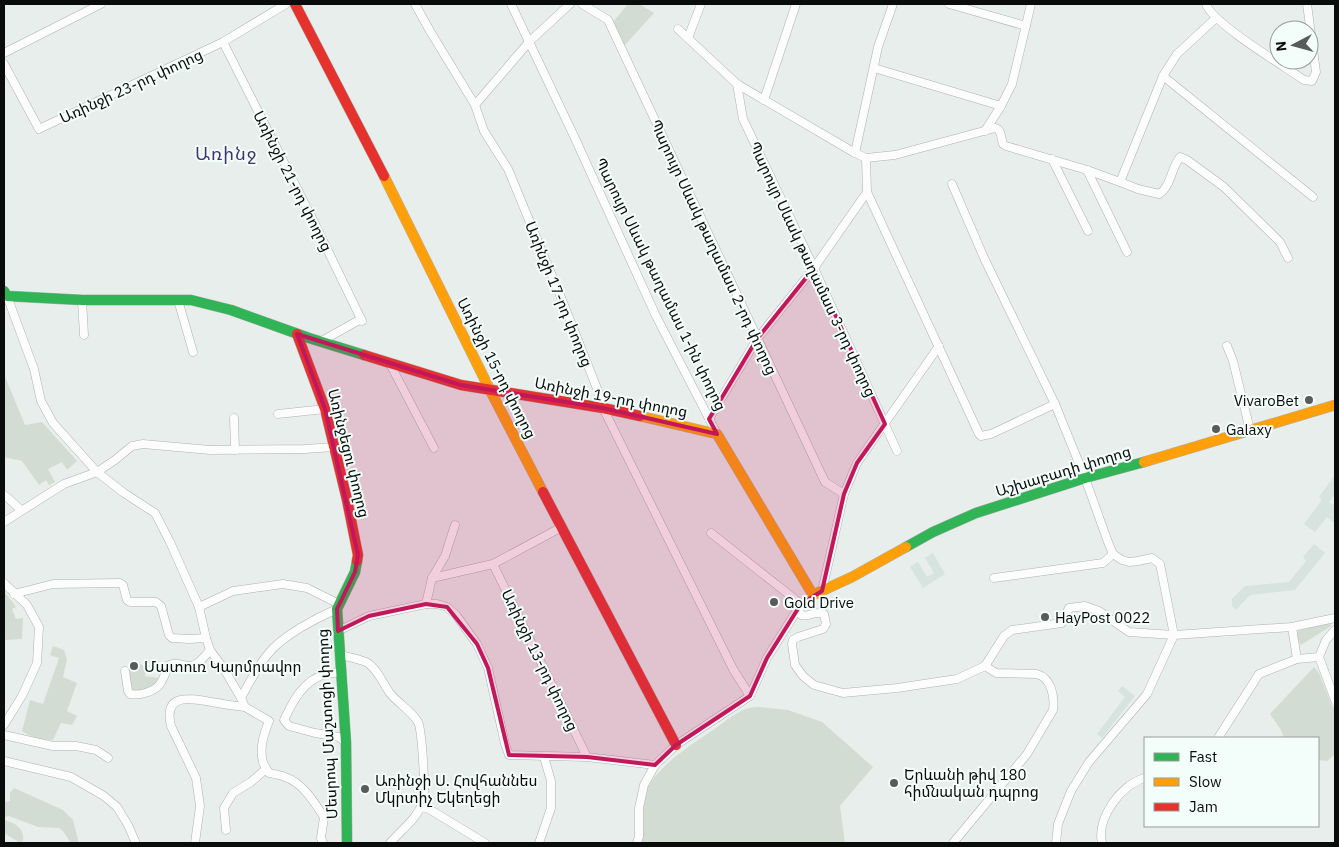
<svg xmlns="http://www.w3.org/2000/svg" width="1339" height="847" font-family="'IBM Plex Sans','Noto Sans Armenian',sans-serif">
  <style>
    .built { fill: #d6e3df }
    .green { fill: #d3dcd2 }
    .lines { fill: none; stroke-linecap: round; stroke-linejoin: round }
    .street-casing { stroke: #aeb2b1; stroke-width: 9 }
    .fast-casing { stroke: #aeb2b1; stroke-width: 11 }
    .slow-casing { stroke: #aeb2b1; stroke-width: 11 }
    .jam-casing { stroke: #aeb2b1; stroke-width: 11 }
    .street { stroke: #fcfcfc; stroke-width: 8 }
    .fast { stroke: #30b455; stroke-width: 10 }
    .slow { stroke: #ff9f0a; stroke-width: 10 }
    .jam { stroke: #e5322d; stroke-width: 10 }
    .marked { fill: #c2185b; fill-opacity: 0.2; stroke: #c2185b; stroke-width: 4; stroke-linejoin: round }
    .poi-dot { fill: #575b5a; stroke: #f3fdfa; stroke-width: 2 }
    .labels { text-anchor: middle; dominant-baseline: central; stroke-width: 4; stroke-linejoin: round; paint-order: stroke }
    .street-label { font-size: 15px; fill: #090c0b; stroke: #f3fdfa }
    .poi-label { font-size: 15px; fill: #090c0b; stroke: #f3fdfa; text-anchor: start }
    .quarter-label { font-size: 18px; letter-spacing: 1px; fill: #3d3571; stroke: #f3fdfa }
  </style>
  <rect width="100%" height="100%" fill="#e8eeec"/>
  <g class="built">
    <polygon points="1335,475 1335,494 1329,502 1333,505 1335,503 1335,524 1327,517 1315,532 1304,524 1322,500 1319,497"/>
    <polygon points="1314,544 1325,553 1295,590 1250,595 1236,610 1232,606 1232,599 1245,586 1289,582 1306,561 1303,557"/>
    <polygon points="933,553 945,574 923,588 910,567 918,562 927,577 934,573 925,558"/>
    <polygon points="1122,686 1135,696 1102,738 1097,734 1125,697 1118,691"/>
  </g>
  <g class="green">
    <polygon points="628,4 639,4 654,13 624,46 613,22"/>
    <polygon points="4,374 25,425 42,422 77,461 67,470 62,462 48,469 55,482 49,485 46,480 39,485 22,461 4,457"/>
    <polygon points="4,591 16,607 12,609 16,619 23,618 22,639 4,640"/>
    <polygon points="1328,623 1331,623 1331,626 1301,645 1296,637 1298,631"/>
    <polygon points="53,646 64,650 67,659 63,677 77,683 67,711 77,716 72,725 61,723 53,740 36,739 22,731 30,700 43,704 59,658 50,655"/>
    <polygon points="131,661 139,663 146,668 145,676 159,678 153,687 130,693 127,675"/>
    <polygon points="1314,667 1319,673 1328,696 1335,711 1335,754 1327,761 1318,760 1318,738 1284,738 1281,730 1270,714"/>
    <path d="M 760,707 L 788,710 L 822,722 L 873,767 L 840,806 L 845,843 L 642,843 C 645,827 642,810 646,793 C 654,767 694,743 716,728 C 724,722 739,710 749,708 C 752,707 757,707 760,707 Z"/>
    <polygon points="14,788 63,810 73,820 79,843 71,843 63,831 59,828 38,827 9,816 4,817 4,802 10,801 10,793"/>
    <path d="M 4,820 C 14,822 25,829 23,841 L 20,843 L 4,833 Z"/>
  </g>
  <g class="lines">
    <defs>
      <g id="street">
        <polyline points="415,4 430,31 475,105 484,131 508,169 562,300 598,391 603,408 733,669 750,696"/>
        <polyline points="511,4 573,134 656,316 717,434"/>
        <polyline points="582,4 608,20 825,482 844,494"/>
        <polyline points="949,4 1026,26"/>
        <path d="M 1206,4 C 1212,23 1284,66 1304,80 L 1312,81 L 1316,72 L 1307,4"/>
        <path d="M 678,29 L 737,84 L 855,153 L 866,158 L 895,155 L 995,128 C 1002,129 1001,139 1003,144 L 1006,146 L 1087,170 L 1120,182 L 1163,76 L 1177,54 L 1216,18"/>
        <polyline points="688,38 701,4"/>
        <polyline points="223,42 312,218 362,321"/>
        <polyline points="4,53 101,4"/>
        <polyline points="4,64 39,129 223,42 286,4"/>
        <polyline points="874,68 1001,106"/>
        <polyline points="1163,76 1313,197"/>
        <polyline points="737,84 743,119 814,268 897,451"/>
        <polyline points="764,100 796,4"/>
        <polyline points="475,105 529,42 570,4"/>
        <polyline points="985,131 1001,106 1012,84 1031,4"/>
        <polyline points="855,153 878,47 893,4"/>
        <polyline points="866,158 867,192 979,434 981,436 991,434 1055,404"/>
        <polyline points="1052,159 1088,231"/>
        <polyline points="1087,170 1127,252"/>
        <path d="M 1120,182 L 1138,189 L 1159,194 C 1171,187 1171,168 1180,157 L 1187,160 L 1224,187 L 1280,242 L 1288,258"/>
        <polyline points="952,184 985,260 1055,404 1085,478 1108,542 1113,554 1122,560 1129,562 1138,561 1152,558 1160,564 1174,635"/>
        <path d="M 7,296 L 34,369 L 41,401 L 53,423 L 97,472 L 124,493 L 155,513 L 170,542 L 199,607 L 206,638 L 210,650 L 224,669 L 241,698 L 245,707 L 269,721 C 264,734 259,748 263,762 C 264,766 267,770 269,773 C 274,774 280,775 285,777 C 303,783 314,802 324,817 L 321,838 L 323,843"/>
        <polyline points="82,300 84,335"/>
        <polyline points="178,300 193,352"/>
        <polyline points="320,342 361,319"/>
        <polyline points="1227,346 1233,361 1250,430"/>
        <polyline points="389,362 434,448"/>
        <polyline points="278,414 325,409"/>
        <polyline points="234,418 235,450"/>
        <polyline points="709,419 757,339 814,268 867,192"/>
        <polyline points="4,495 8,498 21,510"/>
        <polyline points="4,522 64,484 97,472 115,460 132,446 143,444 210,450 305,449 334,447"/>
        <path d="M 711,533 L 801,604 L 799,611 L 801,615 C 810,618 813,610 824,614 L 826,624 L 823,629 L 798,637 L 793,640 L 792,644 L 795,665 L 803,676 L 814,685 L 843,693 L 897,688 L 957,679 L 985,666 L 1004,636 L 1012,630 L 1062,623 L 1069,608 L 1085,606 L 1099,611 L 1129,632 L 1174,635 L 1292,627 L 1335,618"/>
        <polyline points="493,564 587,757"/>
        <polyline points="432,578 493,564 562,527"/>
        <polyline points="994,578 1103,563 1113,554"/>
        <polyline points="4,583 27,605 39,627 37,663 22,696 4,725"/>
        <polyline points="822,591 844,494 857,463 939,346"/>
        <polyline points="14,594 53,584 120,583 123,585 127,600 130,602 156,602 161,606 169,635 172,638 189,639 206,638"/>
        <polyline points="426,604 432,578 445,556 455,525"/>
        <polyline points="199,607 233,591 283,584 307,588 339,604"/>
        <polyline points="1292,627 1297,659"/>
        <polyline points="1335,630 1326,640 1319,657 1335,700"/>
        <polyline points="338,631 369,616 426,604 437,604 447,607 456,615 477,644 488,668 505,744 509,755 587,757 655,765"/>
        <path d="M 340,655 C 348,657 358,659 366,662 C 376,667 383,683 389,692 C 397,703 411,710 418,722 C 422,730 426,794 423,802 C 417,819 401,830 390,843"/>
        <path d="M 125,671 L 128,691 L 130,694 C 139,696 154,692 160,684 C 164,678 166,671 169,665 C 177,661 182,666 190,666 C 198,666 205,656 210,650"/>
        <path d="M 341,672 C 336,673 330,673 325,674 C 303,681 293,701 284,720 L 289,726 L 315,733 L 339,737 L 346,743"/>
        <path d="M 241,698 C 249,683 257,667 268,654 C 282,636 316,618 337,609"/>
        <polyline points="4,735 53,746 76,746 96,750 108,758"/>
        <polyline points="1218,738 1259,674 1297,659 1319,657"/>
        <polyline points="4,761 71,777 104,796 117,807 128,825 135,841"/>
        <polyline points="421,807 429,809 485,843"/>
        <polyline points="226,830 224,808 233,793 251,782 266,769"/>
        <path d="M 195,843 L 200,806 L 196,778 L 171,726 C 162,689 196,700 218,703 C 227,705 236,706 245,707"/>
        <polyline points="539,843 551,808 551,781 544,757"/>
        <polyline points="637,843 639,837 639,808 644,785 655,765 676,745 750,696 767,658 801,604 813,595"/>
        <path d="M 953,843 L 1027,754 L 1053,710 C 1055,696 1051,678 1037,674 L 996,673 L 985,666"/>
        <polyline points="1056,843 1058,824 1071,791 1089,762 1147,694 1174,635"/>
        <path d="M 1102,843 C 1096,819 1121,784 1145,778"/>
      </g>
      <g id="fast">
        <polyline points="4,291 7,296 82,300 191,300 231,310 309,338 364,355"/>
        <polyline points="906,547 933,532 976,513 1085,478 1144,462"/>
        <polyline points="347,843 346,743 337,609 355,572 357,561"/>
      </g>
      <g id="slow">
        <polyline points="384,176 490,390 543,492"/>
        <polyline points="640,416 717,434 813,595 852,577 906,547"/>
        <polyline points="1144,462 1335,405"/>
      </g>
      <g id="jam">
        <polyline points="295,4 384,176"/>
        <polyline points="297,334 325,409 347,500 358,555 357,561"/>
        <polyline points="364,355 461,385 603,408 640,416"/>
        <polyline points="543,492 676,745"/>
      </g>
    </defs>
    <use href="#street" class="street-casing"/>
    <use href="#fast" class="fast-casing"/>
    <use href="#slow" class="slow-casing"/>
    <use href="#jam" class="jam-casing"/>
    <use href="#street" class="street"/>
    <use href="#fast" class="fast"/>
    <use href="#slow" class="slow"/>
    <use href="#jam" class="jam"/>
  </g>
  <path class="marked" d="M 814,268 L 885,424 L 857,463 L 844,494 L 822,591 L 801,604 L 767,658 L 750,696 L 676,745 L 655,765 L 587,757 L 509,755 L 488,668 L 477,644 L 447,607 L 426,604 L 369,616 L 338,631 L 337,609 L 355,572 L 358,555 L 325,409 L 297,334 L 461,385 L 603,408 L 717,434 L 709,419 L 757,339 Z"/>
  <g class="poi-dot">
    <circle cx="1309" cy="400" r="5"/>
    <circle cx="1216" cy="429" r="5"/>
    <circle cx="774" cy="602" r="5"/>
    <circle cx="1045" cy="617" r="5"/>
    <circle cx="134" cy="666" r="5"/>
    <circle cx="894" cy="783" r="5"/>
    <circle cx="365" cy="789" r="5"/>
  </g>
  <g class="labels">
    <g class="street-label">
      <text transform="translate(131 86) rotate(-25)">Առինջի 23-րդ փողոց</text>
      <text transform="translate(293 181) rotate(63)">Առինջի 21-րդ փողոց</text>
      <text transform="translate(714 247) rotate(65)">Պարույր Սևակ թաղամաս 2-րդ փողոց</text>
      <text transform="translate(813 269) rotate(65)">Պարույր Սևակ թաղամաս 3-րդ փողոց</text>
      <text transform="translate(661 284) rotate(64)">Պարույր Սևակ թաղամաս 1-ին փողոց</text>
      <text transform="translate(559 294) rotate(68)">Առինջի 17-րդ փողոց</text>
      <text transform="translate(497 368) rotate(63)">Առինջի 15-րդ փողոց</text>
      <text transform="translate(611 397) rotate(11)">Առինջի 19-րդ փողոց</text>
      <text transform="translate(349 453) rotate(76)">Առինջեցու փողոց</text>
      <text transform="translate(1063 471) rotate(-17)">Աշխաբադի փողոց</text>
      <text transform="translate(540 660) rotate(64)">Առինջի 13-րդ փողոց</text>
      <text transform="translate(327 724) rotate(-93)">Մեսրոպ Մաշտոցի փողոց</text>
    </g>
    <g class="poi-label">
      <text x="1299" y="400" text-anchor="end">VivaroBet</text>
      <text x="1226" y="429">Galaxy</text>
      <text x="784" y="602">Gold Drive</text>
      <text x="1055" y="617">HayPost 0022</text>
      <text x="144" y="666">Մատուռ Կարմրավոր</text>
      <text x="904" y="774">Երևանի թիվ 180<tspan x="904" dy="17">հիմնական դպրոց</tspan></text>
      <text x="375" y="780">Առինջի Ս. Հովհաննես<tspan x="375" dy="17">Մկրտիչ Եկեղեցի</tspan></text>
    </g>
    <g class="quarter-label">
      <text x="226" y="153">Առինջ</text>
    </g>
  </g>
  <rect width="1339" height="847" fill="none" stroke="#090c0b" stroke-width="10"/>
  <rect x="1144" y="737" width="175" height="90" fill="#f3fdfa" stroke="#959d9a"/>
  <rect x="1154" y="753" width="25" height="8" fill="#30b455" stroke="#959d9a"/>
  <text x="1189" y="762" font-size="15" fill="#090c0b">Fast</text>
  <rect x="1154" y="778" width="25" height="8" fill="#ff9f0a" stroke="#959d9a"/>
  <text x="1189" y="787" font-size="15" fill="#090c0b">Slow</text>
  <rect x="1154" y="803" width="25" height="8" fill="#e5322d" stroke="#959d9a"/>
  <text x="1189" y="812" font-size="15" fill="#090c0b">Jam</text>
  <g transform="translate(1294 45) rotate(264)"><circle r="24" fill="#f3fdfa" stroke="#959d9a"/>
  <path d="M0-4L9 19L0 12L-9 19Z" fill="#575b5a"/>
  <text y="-8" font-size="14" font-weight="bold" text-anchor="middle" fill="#090c0b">N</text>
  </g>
</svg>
